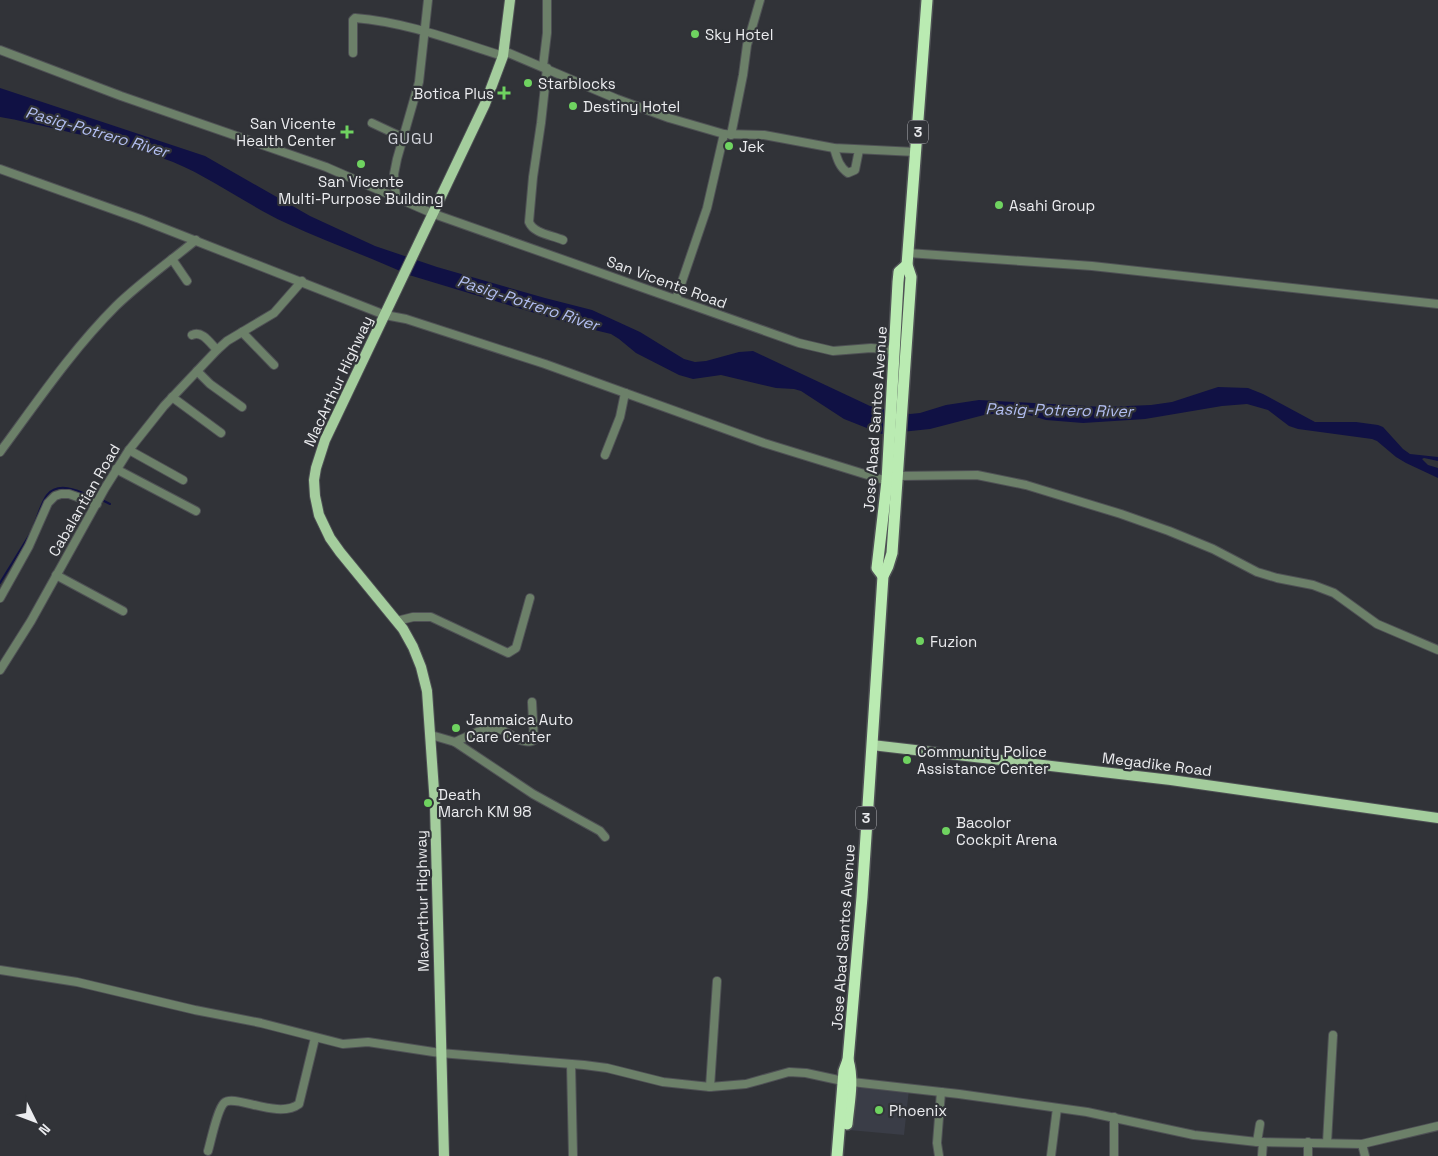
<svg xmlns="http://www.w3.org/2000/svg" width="1438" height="1156" font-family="'Space Grotesk',sans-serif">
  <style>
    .built { fill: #3a3d47 }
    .water { fill: #101144 }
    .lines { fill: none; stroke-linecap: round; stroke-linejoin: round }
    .stream { stroke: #101144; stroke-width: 2 }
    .minor-casing { stroke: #4f5155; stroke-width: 10 }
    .major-casing { stroke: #4f5155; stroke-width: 12 }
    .highway-casing { stroke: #4f5155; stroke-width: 14 }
    .minor { stroke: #6c8069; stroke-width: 8 }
    .major { stroke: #a4cd9d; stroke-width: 10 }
    .highway { stroke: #baebb2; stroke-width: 11 }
    .poi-dot { fill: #6fd360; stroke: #313338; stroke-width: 2 }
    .labels { text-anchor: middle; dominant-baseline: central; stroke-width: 4.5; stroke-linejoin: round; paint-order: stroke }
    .shield { fill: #313338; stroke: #b3b4b8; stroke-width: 1 }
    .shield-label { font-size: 14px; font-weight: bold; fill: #ebecef }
    .poi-label { font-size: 15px; fill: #ebecef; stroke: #313338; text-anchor: start }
    .street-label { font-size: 15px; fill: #ebecef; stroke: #313338 }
    .water-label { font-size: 16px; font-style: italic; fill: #b2bef1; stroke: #313338 }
    .neighbourhood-label { font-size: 16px; letter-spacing: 1px; fill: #cfd1d8; stroke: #313338 }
  </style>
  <rect width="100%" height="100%" fill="#313338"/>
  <polygon class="built" points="854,1085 909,1089 904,1135 849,1130"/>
  <path class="water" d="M 0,88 L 205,156 L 310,216 L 375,246 L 437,267 L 545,298 L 592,310 L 640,332 L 684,359 L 695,362 L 706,361 L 739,352 L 753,351 L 870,406 L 910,414 L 920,413 L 946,405 L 979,400 L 1104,407 L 1151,405 L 1172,402 L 1218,387 L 1248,388 L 1263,394 L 1315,422 L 1356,422 L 1378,425 L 1383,427 L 1403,449 L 1410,454 L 1438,457 L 1438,461 L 1424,458 L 1422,459 L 1428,465 L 1438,468 L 1438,478 L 1406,463 L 1396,457 L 1377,441 L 1372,439 L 1298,429 L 1289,426 L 1268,410 L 1247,404 L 1222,406 L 1145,419 L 1083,423 L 1046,420 L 1029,415 L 1011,412 L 984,415 L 930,429 L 882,434 L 844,419 L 801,391 L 794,389 L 776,388 L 721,375 L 693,379 L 679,375 L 636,353 L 619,339 L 611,334 L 578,326 L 409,275 C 368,256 326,242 286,223 C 247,205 212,178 173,162 C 135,147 95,138 56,129 C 37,125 19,120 0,117 Z"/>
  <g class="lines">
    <g class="stream">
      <polyline points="104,501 110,504"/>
      <path d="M 34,525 C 38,516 41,503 47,495 C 59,480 81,492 95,498"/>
      <polyline points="0,583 30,534"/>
    </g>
    <defs>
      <g id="minor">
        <polyline points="0,50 121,96 326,167 434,214 799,343 833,351 871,348 895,350"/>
        <polyline points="504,51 617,99 669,118 724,134 764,135 834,148 916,152"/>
        <path d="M 353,53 L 353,20 L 355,18 C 406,22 455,41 503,56"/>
        <polyline points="543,66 547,33 547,0"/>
        <path d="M 547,68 L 541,123 L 533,177 L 529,222 C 534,234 552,235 563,240"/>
        <polyline points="372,123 404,138"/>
        <polyline points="731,135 743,75 747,45 760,0"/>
        <path d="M 834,148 C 837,158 839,167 848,173 L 855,170 L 859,150"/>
        <polyline points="0,169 140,219 385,315 406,319 545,364 764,443 887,481"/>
        <polyline points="396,198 394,174 397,159 419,82 428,0"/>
        <polyline points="908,253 1092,266 1438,304"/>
        <polyline points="172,259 187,281"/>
        <polyline points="676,299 707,208 724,134"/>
        <polyline points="242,332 274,365"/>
        <path d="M 192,335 C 202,330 210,343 217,350"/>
        <polyline points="197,371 210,384 242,407"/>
        <polyline points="172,397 221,433"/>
        <polyline points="129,450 183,480"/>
        <path d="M 0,452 C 37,402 72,350 116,306 C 141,282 169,262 196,240"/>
        <polyline points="605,455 620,417 625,393"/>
        <polyline points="116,469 196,511"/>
        <polyline points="897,476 977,475 1026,485 1121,514 1169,531 1213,549 1257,572 1277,578 1313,585 1334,593 1377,624 1438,650"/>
        <polyline points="56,575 123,611"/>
        <polyline points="0,598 29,546 48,503 55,496 61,494 69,494 97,504"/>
        <polyline points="397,621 413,617 431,617 508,653 516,648 530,598"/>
        <polyline points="0,670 31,621 105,488 129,450 164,406 217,350 227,341 274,313 302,281"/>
        <polyline points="431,735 455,742 533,794 600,831 605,837"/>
        <path d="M 455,742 C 465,738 486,726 496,728 C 509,731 518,744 532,741 L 534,740 L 532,702"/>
        <polyline points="0,970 77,982 195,1010 261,1023 343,1044 368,1042 440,1053 584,1065 607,1068 663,1082 710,1087 746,1084 789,1072 806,1073 843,1081 959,1094 1087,1112 1194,1135 1257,1142 1362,1144 1438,1126"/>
        <polyline points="571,1064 573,1156"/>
        <polyline points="710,1087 717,981"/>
        <polyline points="1257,1142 1260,1124"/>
        <polyline points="1327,1143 1333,1035"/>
        <polyline points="1362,1144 1365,1156"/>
        <path d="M 208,1151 C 211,1141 217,1110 224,1103 C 234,1093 278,1120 299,1104 L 315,1038"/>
        <polyline points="939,1156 937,1143 941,1092"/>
        <polyline points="1051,1156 1057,1108"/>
        <polyline points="1114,1156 1114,1117"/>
        <polyline points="1262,1156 1263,1142"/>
        <polyline points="1308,1156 1308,1142"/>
      </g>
      <g id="major">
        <polyline points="872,745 1171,780 1438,818"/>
        <polyline points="444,1156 435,805 427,691 421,667 413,647 403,629 340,552 330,538 319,515 315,496 314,480 316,468 325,440 485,104 503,56 510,0"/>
      </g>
      <g id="highway">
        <polyline points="883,576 877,568 887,481 898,282 899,272 907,265"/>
        <path d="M 847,1124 C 849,1102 854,1081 848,1060"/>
        <polyline points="837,1156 844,1071 848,1060 862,897 883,576 888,566 892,553 911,277 907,265 927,0"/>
      </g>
    </defs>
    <use href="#minor" class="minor-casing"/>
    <use href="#major" class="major-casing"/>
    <use href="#highway" class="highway-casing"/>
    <use href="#minor" class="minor"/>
    <use href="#major" class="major"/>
    <use href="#highway" class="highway"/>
  </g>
  <g class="poi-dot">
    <circle cx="695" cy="34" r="5"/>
    <circle cx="528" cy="83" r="5"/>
    <path d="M501.5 85.5h5v5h5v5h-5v5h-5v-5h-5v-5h5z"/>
    <circle cx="573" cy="106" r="5"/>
    <path d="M344.5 124.5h5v5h5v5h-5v5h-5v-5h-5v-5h5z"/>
    <circle cx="729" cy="146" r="5"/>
    <circle cx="361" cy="164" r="5"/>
    <circle cx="999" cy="205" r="5"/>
    <circle cx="920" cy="641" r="5"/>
    <circle cx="456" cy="728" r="5"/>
    <circle cx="907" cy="760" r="5"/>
    <circle cx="428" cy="803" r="5"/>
    <circle cx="946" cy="831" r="5"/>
    <circle cx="879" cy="1110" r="5"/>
  </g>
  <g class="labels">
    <g class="shield">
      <rect x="908" y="120.5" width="20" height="23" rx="4"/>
      <rect x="856" y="806.5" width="20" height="23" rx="4"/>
    </g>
    <g class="shield-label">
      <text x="918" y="132">3</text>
      <text x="866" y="818">3</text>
    </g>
    <g class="poi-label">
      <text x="705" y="34">Sky Hotel</text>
      <text x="538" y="83">Starblocks</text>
      <text x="494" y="93" text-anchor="end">Botica Plus</text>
      <text x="583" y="106">Destiny Hotel</text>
      <text x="336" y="123" text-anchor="end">San Vicente<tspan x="336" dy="17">Health Center</tspan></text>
      <text x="739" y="146">Jek</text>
      <text x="361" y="181" text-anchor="middle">San Vicente<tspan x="361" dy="17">Multi-Purpose Building</tspan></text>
      <text x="1009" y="205">Asahi Group</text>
      <text x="930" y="641">Fuzion</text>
      <text x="466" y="719">Janmaica Auto<tspan x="466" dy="17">Care Center</tspan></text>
      <text x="917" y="751">Community Police<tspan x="917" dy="17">Assistance Center</tspan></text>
      <text x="438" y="794">Death<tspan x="438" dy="17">March KM 98</tspan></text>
      <text x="956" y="822">Bacolor<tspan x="956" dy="17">Cockpit Arena</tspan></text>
      <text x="889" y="1110">Phoenix</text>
    </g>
    <g class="street-label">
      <text transform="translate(667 282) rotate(20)">San Vicente Road</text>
      <text transform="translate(338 381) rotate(-65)">MacArthur Highway</text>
      <text transform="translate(875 419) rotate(-86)">Jose Abad Santos Avenue</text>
      <text transform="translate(84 500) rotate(-60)">Cabalantian Road</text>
      <text transform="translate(1157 764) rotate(7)">Megadike Road</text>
      <text transform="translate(422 901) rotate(-91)">MacArthur Highway</text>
      <text transform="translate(843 937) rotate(-86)">Jose Abad Santos Avenue</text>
    </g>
    <g class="water-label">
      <text transform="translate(97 132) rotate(16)">Pasig-Potrero River</text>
      <text transform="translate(528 303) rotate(18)">Pasig-Potrero River</text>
      <text transform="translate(1059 410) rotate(1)">Pasig-Potrero River</text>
    </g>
    <g class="neighbourhood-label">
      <text x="411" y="138">GUGU</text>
    </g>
  </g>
  <g transform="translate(35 1121) rotate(132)" stroke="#313338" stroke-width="4" paint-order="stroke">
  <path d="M0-4L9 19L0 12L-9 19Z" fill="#ebecef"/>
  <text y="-8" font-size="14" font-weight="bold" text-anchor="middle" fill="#ebecef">N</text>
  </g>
</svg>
